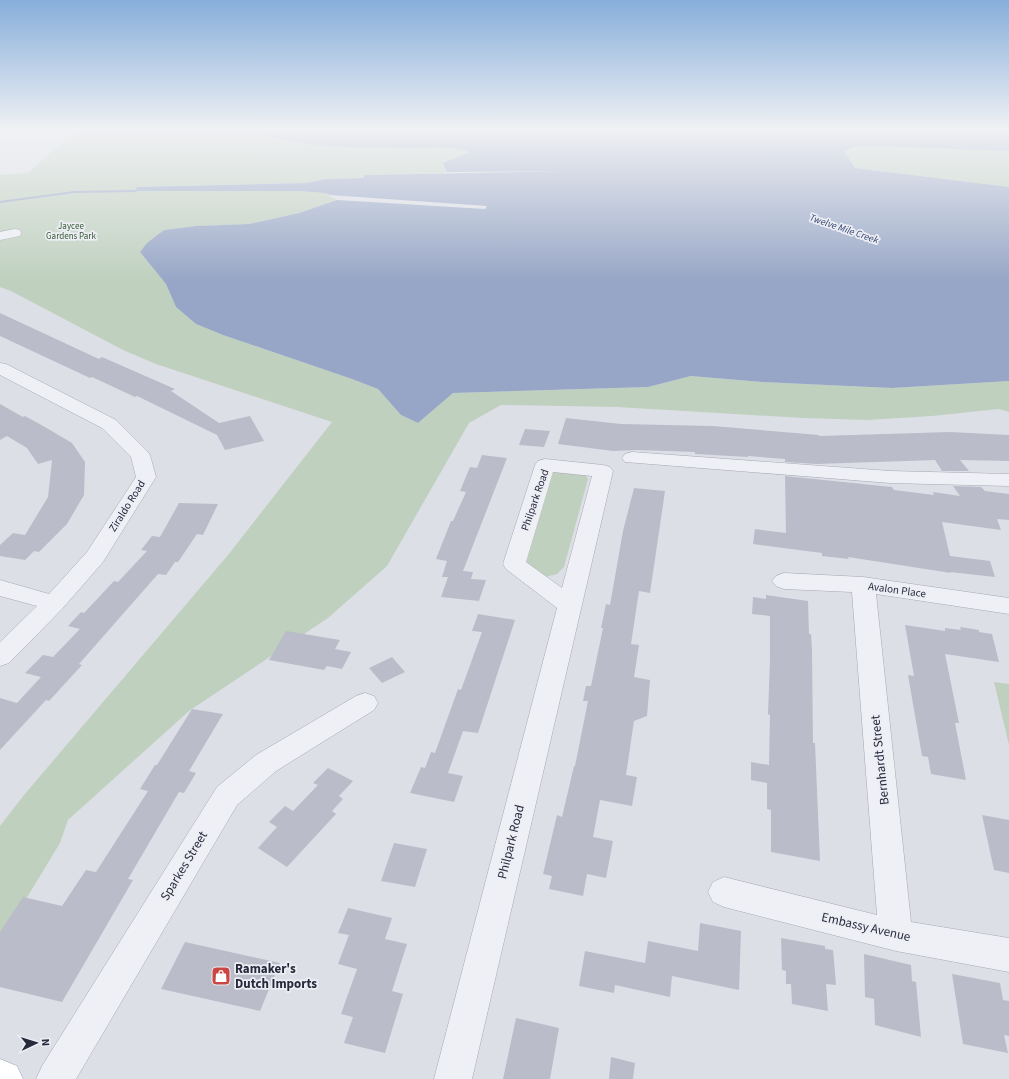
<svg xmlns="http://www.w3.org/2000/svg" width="1009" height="1079" font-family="'Source Sans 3',sans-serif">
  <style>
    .green { fill: #bfd0be }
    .water { fill: #97a6c6 }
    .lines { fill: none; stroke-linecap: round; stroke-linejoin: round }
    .stream { fill: #97a6c6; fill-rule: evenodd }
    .building { fill: #babdc9 }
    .minor-casing { stroke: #a6a9b3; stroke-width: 1 }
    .major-casing { stroke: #9ca1b2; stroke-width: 1 }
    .minor { fill: #eff0f5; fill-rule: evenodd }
    .major { fill: #fff; fill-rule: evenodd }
    .labels { text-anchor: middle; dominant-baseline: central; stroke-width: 3.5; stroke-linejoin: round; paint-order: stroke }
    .far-park-label { font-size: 9px; fill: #345834; stroke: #eceef4 }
    .far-water-label { font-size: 10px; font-style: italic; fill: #314270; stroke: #eceef4 }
    .street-label { font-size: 11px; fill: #262a3c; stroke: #eceef4 }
    .near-street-label { font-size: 13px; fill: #262a3c; stroke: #eceef4 }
    .near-poi-label { font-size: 13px; font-weight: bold; fill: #262a3c; stroke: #eceef4; text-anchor: start }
  </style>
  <rect width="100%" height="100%" fill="#dddfe6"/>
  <g class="green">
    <path d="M 7,131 L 252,131 C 292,149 368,147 413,148 C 432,148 453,147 471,152 C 461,155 453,160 443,163 L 445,173 L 364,175 L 364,178 L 326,179 L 306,183 L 138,187 L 135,191 L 298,191 L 324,193 L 337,200 L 299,213 L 249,224 L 196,226 L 164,230 L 140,252 L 166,284 L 176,307 L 196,324 L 223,335 L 352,379 L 378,389 L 401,415 L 418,423 L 453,393 L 648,387 L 691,376 L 762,382 L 892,388 L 1009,381 L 1009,412 L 999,409 L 932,416 L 867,420 L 804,418 L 617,407 L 501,405 L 469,423 L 387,566 L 328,618 L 189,711 L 68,820 L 60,843 L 0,942 L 0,826 L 24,795 L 228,555 L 332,422 L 156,364 L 123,350 L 11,291 L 0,287 L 0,175 L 28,173 L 75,131 Z"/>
    <polygon points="871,146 1009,151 1009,187 854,168 844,151 853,147"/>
    <polygon points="554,469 583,472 588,479 564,567 557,574 545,577 518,559 547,474"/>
    <polygon points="994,682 1009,684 1009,745"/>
  </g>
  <path class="water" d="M 252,131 L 1009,131 L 1009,151 L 871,146 L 853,147 L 844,151 L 855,168 L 1009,187 L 1009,381 L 892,388 L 762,382 L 691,376 L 648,387 L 453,393 L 418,423 L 401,415 L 378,389 L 352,379 L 223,335 L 196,324 L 176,307 L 166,284 L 140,252 L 147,243 L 164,230 L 196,226 L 249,224 L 299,213 L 337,200 L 485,209 L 487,206 L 330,195 L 324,193 L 298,191 L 135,191 L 137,187 L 306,183 L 326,179 L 364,178 L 364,175 L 569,171 L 446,172 L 443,163 L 470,152 C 452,146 431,148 412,148 C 367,148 292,149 252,131 Z"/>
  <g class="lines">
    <polygon class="stream" points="135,190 137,191 136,192 74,193 0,203 0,201 74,191"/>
  </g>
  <g class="building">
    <polygon points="0,313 99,359 102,357 175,389 171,391 219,423 250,416 264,441 225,450 217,435 137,396 135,397 92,377 90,378 0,336"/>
    <polygon points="0,404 23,417 25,416 45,427 72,443 85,462 84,495 67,524 39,552 34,551 25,560 0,556 0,545 13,533 25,535 48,497 52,460 38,464 27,448 7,436 0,440"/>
    <polygon points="566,418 621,424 713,426 819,435 819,436 950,432 1009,435 1009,461 960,460 969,471 942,471 935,460 817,464 785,462 785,459 748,456 748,457 695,454 695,452 637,450 613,451 558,444"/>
    <polygon points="525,429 550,431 544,447 519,445"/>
    <polygon points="482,455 507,458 463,571 473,572 471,579 486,580 479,601 441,597 448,577 442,577 447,561 436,559 451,521 453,521 466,492 460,491 470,467 477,468"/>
    <polygon points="785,476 892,487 894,490 934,495 933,492 960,496 953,486 981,487 985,491 1009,494 1009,520 997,519 1001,530 942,522 950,556 990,561 995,577 950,572 951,573 848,557 849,559 822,556 822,553 753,544 755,529 786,533"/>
    <polygon points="634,488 665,491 650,593 639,591 631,644 639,645 634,677 650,680 647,716 634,721 626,775 637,777 632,806 600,800 593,837 613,841 606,878 587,874 583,896 549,889 552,876 543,874 557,815 562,817 574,766 575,766 588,701 583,701 586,686 591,686 603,628 601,628 606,604 610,605 623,531"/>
    <polygon points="179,503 218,504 203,535 197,534 178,562 175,562 166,575 158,574 79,664 82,665 49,701 46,700 0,750 0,698 17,703 41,677 25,673 43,655 53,657 80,629 68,626 81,612 84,613 114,581 118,582 147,551 141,550 152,536 160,537"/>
    <polygon points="766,595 808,601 809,634 811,634 812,650 813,743 815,743 820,861 771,852 771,810 767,809 767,783 751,780 751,762 769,765 770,715 768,714 770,659 770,616 752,614 753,597 766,599"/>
    <polygon points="478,614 515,620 478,733 463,731 448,773 463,776 454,802 410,793 421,767 425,768 431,752 435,753 458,689 461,690 482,632 472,631"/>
    <polygon points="905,625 945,631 945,628 961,630 960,627 979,630 979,632 992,634 999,662 945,654 959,723 955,723 966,780 931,774 928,757 922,756 908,675 914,676"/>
    <polygon points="286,631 340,640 335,649 351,652 342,669 327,666 324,670 269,660"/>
    <polygon points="392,657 405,672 382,683 369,668"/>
    <polygon points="192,709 223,714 189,771 196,773 184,793 179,792 128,879 133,880 62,1002 0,987 0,932 23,897 62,906 86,870 96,872 148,791 140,789 155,765 157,765"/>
    <polygon points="328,768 353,781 339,796 343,799 332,811 336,814 287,867 258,848 277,827 269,822 285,806 293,811 318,785 313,783"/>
    <polygon points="982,815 1009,820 1009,873 994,870"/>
    <polygon points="394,843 427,849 415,887 381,881"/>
    <polygon points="348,908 392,918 385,939 407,944 392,991 403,994 385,1053 344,1043 353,1017 341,1014 357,969 338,964 349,935 338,933"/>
    <polygon points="700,923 741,931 739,990 672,976 670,997 615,985 614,993 579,986 585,951 645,963 648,941 698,951"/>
    <polygon points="781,938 825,946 825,949 833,950 836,985 826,984 828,1011 792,1004 791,984 786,984 786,971 782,970"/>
    <polygon points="185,942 280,963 260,1011 161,989"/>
    <polygon points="864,954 911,965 912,981 916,982 921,1037 875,1025 874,999 865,997"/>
    <polygon points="952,974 1000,983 1003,1000 1009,1001 1009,1036 1004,1035 1008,1053 963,1044"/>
    <polygon points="516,1018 559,1028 550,1079 503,1079"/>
    <polygon points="611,1057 635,1063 633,1079 609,1079"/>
  </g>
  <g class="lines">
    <defs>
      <g id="minor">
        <polygon points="15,229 20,230 21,233 20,236 0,240 0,232"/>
        <polygon points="0,363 6,364 116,420 147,451 150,455 156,477 103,562 62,609 9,663 0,666 0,642 37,606 0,596 0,580 49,594 87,552 136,477 131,457 102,428 0,375"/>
        <polygon points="632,452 890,471 1009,474 1009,486 890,483 625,462 622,458 625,454"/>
        <path d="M 545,459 L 603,465 L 610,467 L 613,471 L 472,1079 L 434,1079 L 557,608 L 506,569 L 503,564 L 535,465 L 538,461 ZM 553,472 L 592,476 L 562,588 L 526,562 Z"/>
        <polygon points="784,573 863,577 1009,598 1009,614 876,594 911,922 1009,938 1009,972 896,951 724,907 713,902 708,892 713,882 724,877 877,915 852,592 784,589 776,586 772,581 776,576"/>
        <polygon points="365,693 374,696 378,703 374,710 276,771 237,805 76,1079 36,1079 42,1066 217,787 256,755 356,696"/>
      </g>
      <polygon id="major" points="0,1059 17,1066 23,1079 0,1079"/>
    </defs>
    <use href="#minor" class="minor-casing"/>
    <use href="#major" class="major-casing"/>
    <use href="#minor" class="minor"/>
    <use href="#major" class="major"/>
  </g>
  <linearGradient id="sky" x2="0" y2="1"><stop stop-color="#87aeda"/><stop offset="0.46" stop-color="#f0f1f4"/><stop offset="1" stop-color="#f0f1f4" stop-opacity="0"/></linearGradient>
  <rect width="1009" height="282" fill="url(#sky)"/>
  <defs>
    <symbol id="shop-square" viewBox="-11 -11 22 22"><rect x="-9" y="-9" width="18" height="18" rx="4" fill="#cb4642" stroke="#eceef4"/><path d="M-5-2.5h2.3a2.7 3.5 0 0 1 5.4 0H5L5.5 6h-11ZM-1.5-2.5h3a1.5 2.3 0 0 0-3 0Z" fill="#fff"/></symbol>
  </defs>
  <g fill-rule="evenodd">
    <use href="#shop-square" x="210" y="965" width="22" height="22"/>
  </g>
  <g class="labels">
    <g class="far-park-label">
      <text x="71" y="226">Jaycee<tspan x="71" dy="10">Gardens Park</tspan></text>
    </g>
    <g class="far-water-label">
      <text transform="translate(844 229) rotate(19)">Twelve Mile Creek</text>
    </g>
    <g class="street-label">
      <text transform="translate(535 500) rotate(-71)">Philpark Road</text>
      <text transform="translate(127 506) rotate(-58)">Ziraldo Road</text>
      <text transform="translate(897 590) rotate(8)">Avalon Place</text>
    </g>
    <g class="near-street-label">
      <text transform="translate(880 760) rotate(-96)">Bernhardt Street</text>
      <text transform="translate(511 842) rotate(-76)">Philpark Road</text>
      <text transform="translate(184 866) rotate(-59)">Sparkes Street</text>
      <text transform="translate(866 927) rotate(13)">Embassy Avenue</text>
    </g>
    <g class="near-poi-label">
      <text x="235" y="969">Ramaker's<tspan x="235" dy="15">Dutch Imports</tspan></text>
    </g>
  </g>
  <g transform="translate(36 1043) rotate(86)" stroke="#eceef4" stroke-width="3" paint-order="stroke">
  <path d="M0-3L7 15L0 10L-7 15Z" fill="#262a3c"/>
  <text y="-6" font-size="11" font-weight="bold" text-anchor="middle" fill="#262a3c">N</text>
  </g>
</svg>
